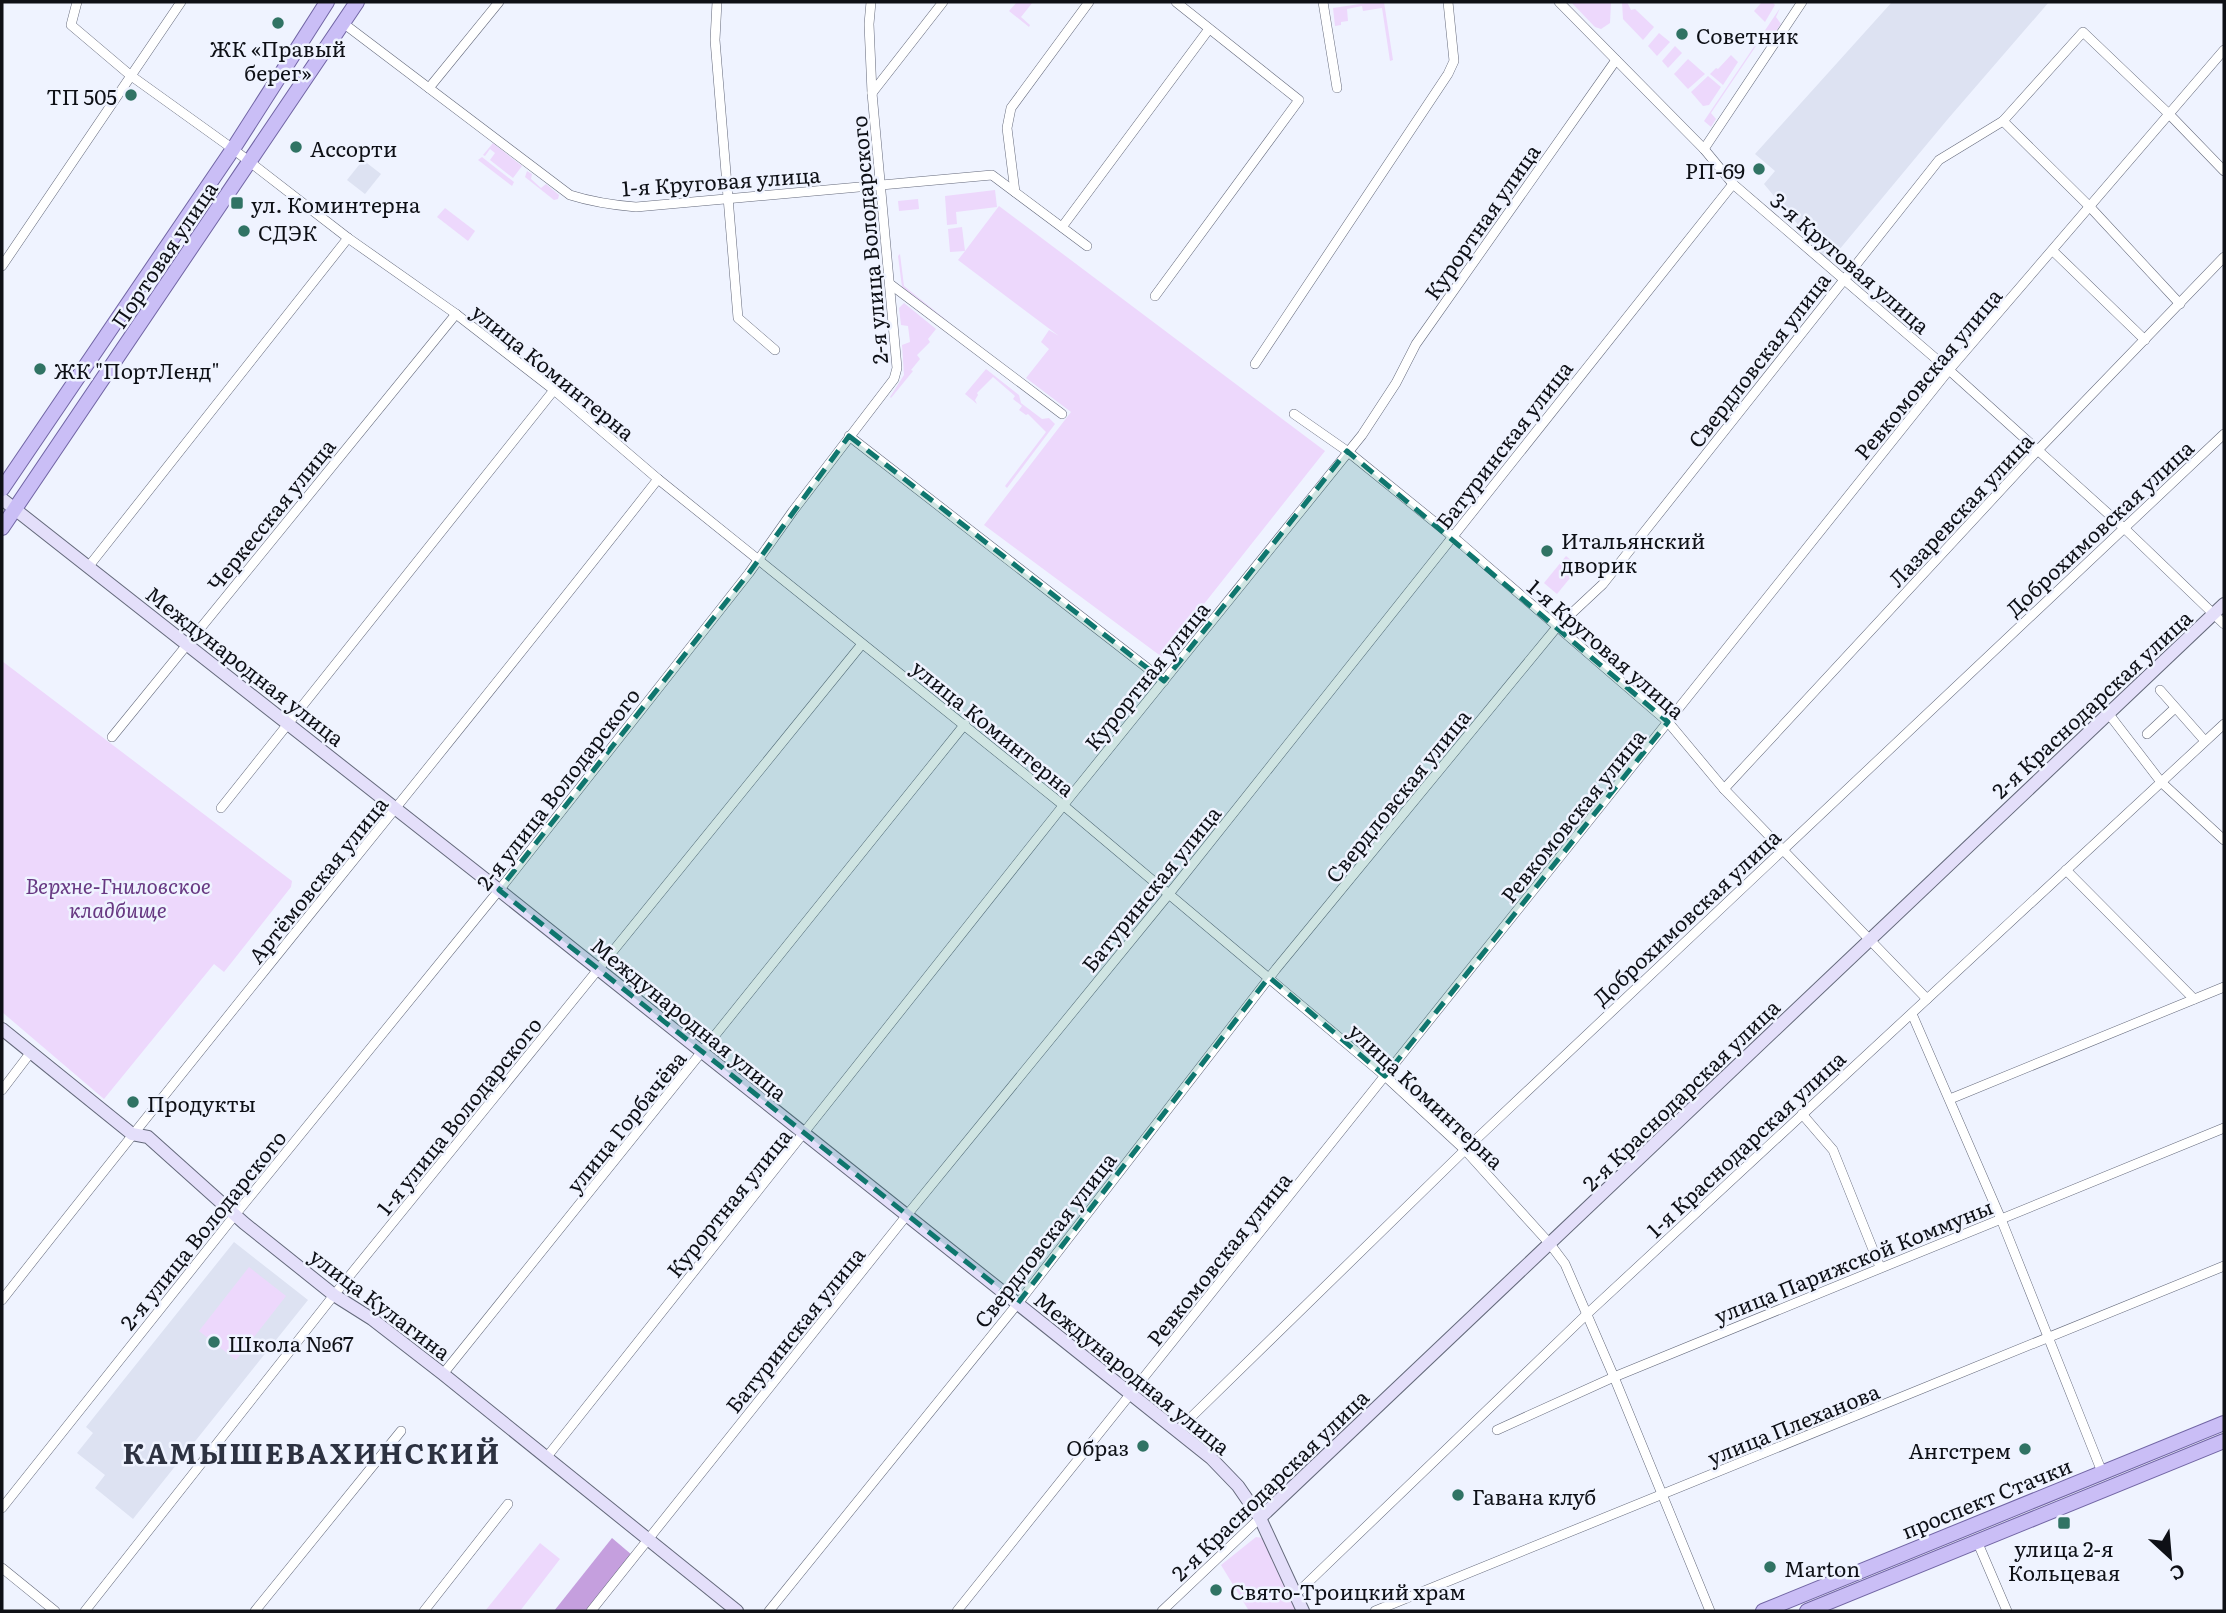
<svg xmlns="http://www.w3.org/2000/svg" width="2226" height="1613" font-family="Literata,serif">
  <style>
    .built { fill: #dde2f2 }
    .green { fill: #edd8fc }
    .forest { fill: #c59fde }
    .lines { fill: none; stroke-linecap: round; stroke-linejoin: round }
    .street-casing { stroke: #64697b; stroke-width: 10 }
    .secondary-casing { stroke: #64697b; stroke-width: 14 }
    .primary-casing { stroke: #7165a4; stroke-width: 16 }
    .street { stroke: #fff; stroke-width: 9 }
    .secondary { stroke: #e4dffa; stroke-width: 12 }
    .primary { stroke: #cabef6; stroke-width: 14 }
    .marked { fill: #0f766e; fill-opacity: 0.2; stroke: #0f766e; stroke-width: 5; stroke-dasharray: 14 9; stroke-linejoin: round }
    .poi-dot { fill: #307364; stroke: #eff3ff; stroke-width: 2.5 }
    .labels { text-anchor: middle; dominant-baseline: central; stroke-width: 5; stroke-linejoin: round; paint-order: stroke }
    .poi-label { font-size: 21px; fill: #0e1016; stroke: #eff3ff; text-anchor: start }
    .street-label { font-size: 21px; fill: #0e1016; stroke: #eff3ff }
    .park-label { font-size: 21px; font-style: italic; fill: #673882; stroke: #eff3ff }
    .district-label { font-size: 28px; font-weight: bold; letter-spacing: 2px; fill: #2d3241; stroke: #eff3ff }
  </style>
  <rect width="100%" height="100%" fill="#eff3ff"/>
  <g class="built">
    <polygon points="1892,2 2049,2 1947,120 1829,262 1764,184 1775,171 1755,154"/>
    <polygon points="363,160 381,174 365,194 347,180"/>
    <polygon points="234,1242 308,1300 133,1519 95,1488 105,1475 77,1453 93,1433 86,1427"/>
  </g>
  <g class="green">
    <polygon points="1017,2 1033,2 1021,17 1030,25 1029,27 1009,11"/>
    <polygon points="1373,2 1384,2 1393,60 1390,61 1382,8 1363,11 1362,6 1347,9 1348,21 1341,22 1341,25 1335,26 1333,8"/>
    <polygon points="1571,2 1611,2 1610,23 1601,29 1595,27"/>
    <polygon points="1622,2 1627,2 1631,10 1635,9 1654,27 1643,40 1623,19"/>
    <polygon points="1762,2 1772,2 1775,5 1765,22 1754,11"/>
    <polygon points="1780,8 1776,17 1781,24 1772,37 1764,34 1711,113 1716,119 1711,127 1704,121"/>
    <polygon points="1659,33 1670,42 1657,56 1648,46"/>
    <polygon points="1675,46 1682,53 1668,68 1662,61"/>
    <polygon points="1731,55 1738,62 1723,85 1710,74 1716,68 1718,69"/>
    <polygon points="1688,59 1705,74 1688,89 1674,74"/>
    <polygon points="1708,76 1721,87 1709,105 1703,106 1691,92"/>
    <polygon points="493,143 522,166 513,178 490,160 495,153 490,149 485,156 483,155"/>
    <polygon points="482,157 514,182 512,186 478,160"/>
    <polygon points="527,171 532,174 531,179 541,188 546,184 559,195 558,199 554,200 525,177"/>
    <polygon points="995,190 997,207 956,212 957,224 947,225 945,196"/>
    <polygon points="918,199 919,209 899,211 898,201"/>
    <polygon points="999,206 1325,451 1162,657 984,525 1071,412 1026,378 1049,349 1041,342 1049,330 1059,336 958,260 965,251 950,252 948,229 962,227 965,251"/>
    <polygon points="445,208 475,231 468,241 437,217"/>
    <polygon points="900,254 904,286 950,323 902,287 898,256"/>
    <polygon points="904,303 936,329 928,339 930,342 917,355 920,359 911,370 913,371 891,398 890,397 904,375 902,345 910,342 908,326 901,325 899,308"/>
    <polygon points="986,369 1019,395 1021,403 1042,419 1049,418 1055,424 1007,488 1005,486 1046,432 1028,414 1026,415 1019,410 1022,406 1013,399 1015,396 993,377 977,393 978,395 975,400 977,404 965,394"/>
    <polygon points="1566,556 1579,567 1557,594 1544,583"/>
    <polygon points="2,661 292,881 291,887 224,972 214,964 104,1099 2,1012"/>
    <polygon points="249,1267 286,1296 236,1360 199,1331"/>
    <polygon points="1256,1537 1263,1538 1299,1611 1249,1611 1221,1565"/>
    <polygon points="540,1543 560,1559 520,1611 485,1611"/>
  </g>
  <polygon class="forest" points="612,1538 632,1555 588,1611 554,1611"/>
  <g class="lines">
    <defs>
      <g id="street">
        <polyline points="77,2 71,25 130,75 233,149 348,238 456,314 554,390 658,479 1063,805 1385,1076 1465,1150 1550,1244 1565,1264 1614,1377 1710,1611"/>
        <polyline points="717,2 715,40 738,318 775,350"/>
        <polyline points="1323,2 1337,88"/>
        <polyline points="1559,2 1704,149 1733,184 1949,370 2124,528 2224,624"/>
        <path d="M 343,23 L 570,195 C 592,202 612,205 636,207 L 992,175 L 1087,246"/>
        <polyline points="429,88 499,2"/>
        <polyline points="872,93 943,2"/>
        <polyline points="2003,121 2090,207 2180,304"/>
        <polyline points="1704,149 1802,2"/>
        <polyline points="1015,192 1007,128 1011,108 1089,2"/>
        <polyline points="1062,227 1209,29"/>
        <polyline points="2053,251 2145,340"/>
        <polyline points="2,266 181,2"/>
        <polyline points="890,284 1062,414"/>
        <polyline points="1155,296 1299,100 1176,2"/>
        <polyline points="1255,364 1448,74 1454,61 1448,2"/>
        <polyline points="1294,414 1347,451 1458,541 1668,722 1724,789 1927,999"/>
        <polyline points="849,436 1164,681"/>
        <polyline points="89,566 348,238"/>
        <polyline points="2160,690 2205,741"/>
        <polyline points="2108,713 2161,782 2224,840"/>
        <polyline points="2147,734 2175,708"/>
        <polyline points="112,737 456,314"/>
        <polyline points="1724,789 2037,451 2224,257"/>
        <polyline points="221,808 554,390"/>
        <polyline points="2066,870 2194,999"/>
        <polyline points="1912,1014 2001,1219 2102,1472"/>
        <polyline points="2,1090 31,1052"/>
        <polyline points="1950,1099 2224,987"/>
        <polyline points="1802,1114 1833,1150 1880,1267"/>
        <path d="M 2,1300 C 218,1024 442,755 658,479"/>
        <polyline points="443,1374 965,724"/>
        <polyline points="1178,1430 1469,1146 2224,434"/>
        <polyline points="1497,1430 1614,1377 2224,1128"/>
        <polyline points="546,1458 1070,797 1362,435 1396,383 1416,344 1616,60"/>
        <polyline points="2,1508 235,1215 504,884 749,573 793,511 894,379 897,368 872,93 869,24 871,2"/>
        <polyline points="1977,1541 2007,1611"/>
        <polyline points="2,1568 55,1611"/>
        <polyline points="1295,1595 1587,1314 2224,724"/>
        <polyline points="85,1611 334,1295 862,644"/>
        <polyline points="255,1611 401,1431"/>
        <polyline points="424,1611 508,1504"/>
        <polyline points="591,1611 907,1215 1169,894 1733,184"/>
        <polyline points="769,1611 1023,1297 1276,969 1557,627 1603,584 1939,160 2003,121 2083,32 2169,114 2224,171"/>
        <polyline points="957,1611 1949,370 2224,50"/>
        <polyline points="1162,1611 1260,1518"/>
        <polyline points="1375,1611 2224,1266"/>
      </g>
      <g id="secondary">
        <polyline points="2,499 499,890 1211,1458 1238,1486 1260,1518 1303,1611"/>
        <polyline points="2,1029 132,1134 148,1137 244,1223 334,1295 372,1319 443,1374 737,1611"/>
        <polyline points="1260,1518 2224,604"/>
      </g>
      <g id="primary">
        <polyline points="2,489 233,149 327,2"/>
        <polyline points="2,528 357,2"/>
        <polyline points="1763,1611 2224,1423"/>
        <polyline points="1807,1611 2224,1441"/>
      </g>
    </defs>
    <use href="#street" class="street-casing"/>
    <use href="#secondary" class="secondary-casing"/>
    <use href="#primary" class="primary-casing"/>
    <use href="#street" class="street"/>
    <use href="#secondary" class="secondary"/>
    <use href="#primary" class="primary"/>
  </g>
  <path class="marked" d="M 849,436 L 1164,681 L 1347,451 L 1668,722 L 1385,1076 L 1269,977 L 1018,1303 L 499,890 L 749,573 Z"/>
  <g class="poi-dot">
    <circle cx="278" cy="23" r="7"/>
    <circle cx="1682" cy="34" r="7"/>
    <circle cx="131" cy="95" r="7"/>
    <circle cx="296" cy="147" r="7"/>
    <circle cx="1759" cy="169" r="7"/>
    <rect x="230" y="196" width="14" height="14" rx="3.5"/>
    <circle cx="244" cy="231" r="7"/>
    <circle cx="40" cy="369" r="7"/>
    <circle cx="1547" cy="551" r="7"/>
    <circle cx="133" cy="1102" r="7"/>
    <circle cx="214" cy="1342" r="7"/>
    <circle cx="1143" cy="1446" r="7"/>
    <circle cx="2025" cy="1449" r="7"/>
    <circle cx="1458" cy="1495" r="7"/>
    <rect x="2057" y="1516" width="14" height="14" rx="3.5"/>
    <circle cx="1770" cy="1567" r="7"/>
    <circle cx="1216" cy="1590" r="7"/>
  </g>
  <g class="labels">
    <g class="poi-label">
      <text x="1696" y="34">Советник</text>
      <text x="278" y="47" text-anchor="middle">ЖК «Правый<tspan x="278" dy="24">берег»</tspan></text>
      <text x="117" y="95" text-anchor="end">ТП 505</text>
      <text x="310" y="147">Ассорти</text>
      <text x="1745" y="169" text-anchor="end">РП-69</text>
      <text x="251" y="203">ул. Коминтерна</text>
      <text x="258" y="231">СДЭК</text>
      <text x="54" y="369">ЖК "ПортЛенд"</text>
      <text x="1561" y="539">Итальянский<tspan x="1561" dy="24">дворик</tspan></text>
      <text x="147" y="1102">Продукты</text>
      <text x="228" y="1342">Школа №67</text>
      <text x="1129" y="1446" text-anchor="end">Образ</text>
      <text x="2011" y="1449" text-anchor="end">Ангстрем</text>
      <text x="1472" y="1495">Гавана клуб</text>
      <text x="2064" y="1547" text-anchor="middle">улица 2-я<tspan x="2064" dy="24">Кольцевая</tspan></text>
      <text x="1784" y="1567">Marton</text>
      <text x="1230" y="1590">Свято-Троицкий храм</text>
    </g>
    <g class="street-label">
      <text transform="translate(721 180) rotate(-4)">1-я Круговая улица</text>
      <text transform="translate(1481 221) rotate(-55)">Курортная улица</text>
      <text transform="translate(868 240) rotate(-95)">2-я улица Володарского</text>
      <text transform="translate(163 254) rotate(-56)">Портовая улица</text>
      <text transform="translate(1851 262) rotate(41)">3-я Круговая улица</text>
      <text transform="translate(1758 359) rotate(-52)">Свердловская улица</text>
      <text transform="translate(554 371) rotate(39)">улица Коминтерна</text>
      <text transform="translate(1927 373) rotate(-50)">Ревкомовская улица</text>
      <text transform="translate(1503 444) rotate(-52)">Батуринская улица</text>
      <text transform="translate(1960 509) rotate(-47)">Лазаревская улица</text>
      <text transform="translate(270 514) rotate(-51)">Черкесская улица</text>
      <text transform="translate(2099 527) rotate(-43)">Доброхимовская улица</text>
      <text transform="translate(1607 648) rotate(41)">1-я Круговая улица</text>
      <text transform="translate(246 665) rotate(38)">Международная улица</text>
      <text transform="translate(1146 675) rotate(-51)">Курортная улица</text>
      <text transform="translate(2091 703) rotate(-43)">2-я Краснодарская улица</text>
      <text transform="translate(994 727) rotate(39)">улица Коминтерна</text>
      <text transform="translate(557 788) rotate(-52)">2-я улица Володарского</text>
      <text transform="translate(1397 795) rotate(-51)">Свердловская улица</text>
      <text transform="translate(1572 815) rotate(-51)">Ревкомовская улица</text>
      <text transform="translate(317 879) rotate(-51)">Артёмовская улица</text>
      <text transform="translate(1150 888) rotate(-51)">Батуринская улица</text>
      <text transform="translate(1686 916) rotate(-43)">Доброхимовская улица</text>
      <text transform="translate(690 1018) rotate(39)">Международная улица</text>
      <text transform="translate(1680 1094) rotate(-44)">2-я Краснодарская улица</text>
      <text transform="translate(1427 1095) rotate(43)">улица Коминтерна</text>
      <text transform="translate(458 1115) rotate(-51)">1-я улица Володарского</text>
      <text transform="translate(625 1121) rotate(-51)">улица Горбачёва</text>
      <text transform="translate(1745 1143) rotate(-43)">1-я Краснодарская улица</text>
      <text transform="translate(728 1202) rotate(-51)">Курортная улица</text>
      <text transform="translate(202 1229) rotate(-51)">2-я улица Володарского</text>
      <text transform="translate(1044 1239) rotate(-52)">Свердловская улица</text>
      <text transform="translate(1218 1258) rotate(-51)">Ревкомовская улица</text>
      <text transform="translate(1853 1260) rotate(-22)">улица Парижской Коммуны</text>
      <text transform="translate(381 1303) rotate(37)">улица Кулагина</text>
      <text transform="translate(794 1329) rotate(-51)">Батуринская улица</text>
      <text transform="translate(1133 1372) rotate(39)">Международная улица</text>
      <text transform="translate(1793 1423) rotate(-22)">улица Плеханова</text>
      <text transform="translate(1269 1484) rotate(-44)">2-я Краснодарская улица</text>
      <text transform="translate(1986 1497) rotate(-22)">проспект Стачки</text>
    </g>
    <g class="park-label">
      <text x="118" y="884">Верхне-Гниловское<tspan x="118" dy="24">кладбище</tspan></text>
    </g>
    <g class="district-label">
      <text x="312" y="1452">КАМЫШЕВАХИНСКИЙ</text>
    </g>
  </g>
  <rect width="2226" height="1613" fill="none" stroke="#0e1016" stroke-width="7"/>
  <g transform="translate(2170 1557) rotate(154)" stroke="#eff3ff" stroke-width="5" paint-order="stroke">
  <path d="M0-5L12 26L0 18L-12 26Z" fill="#0e1016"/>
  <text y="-10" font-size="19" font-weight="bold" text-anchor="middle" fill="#0e1016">С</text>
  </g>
</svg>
